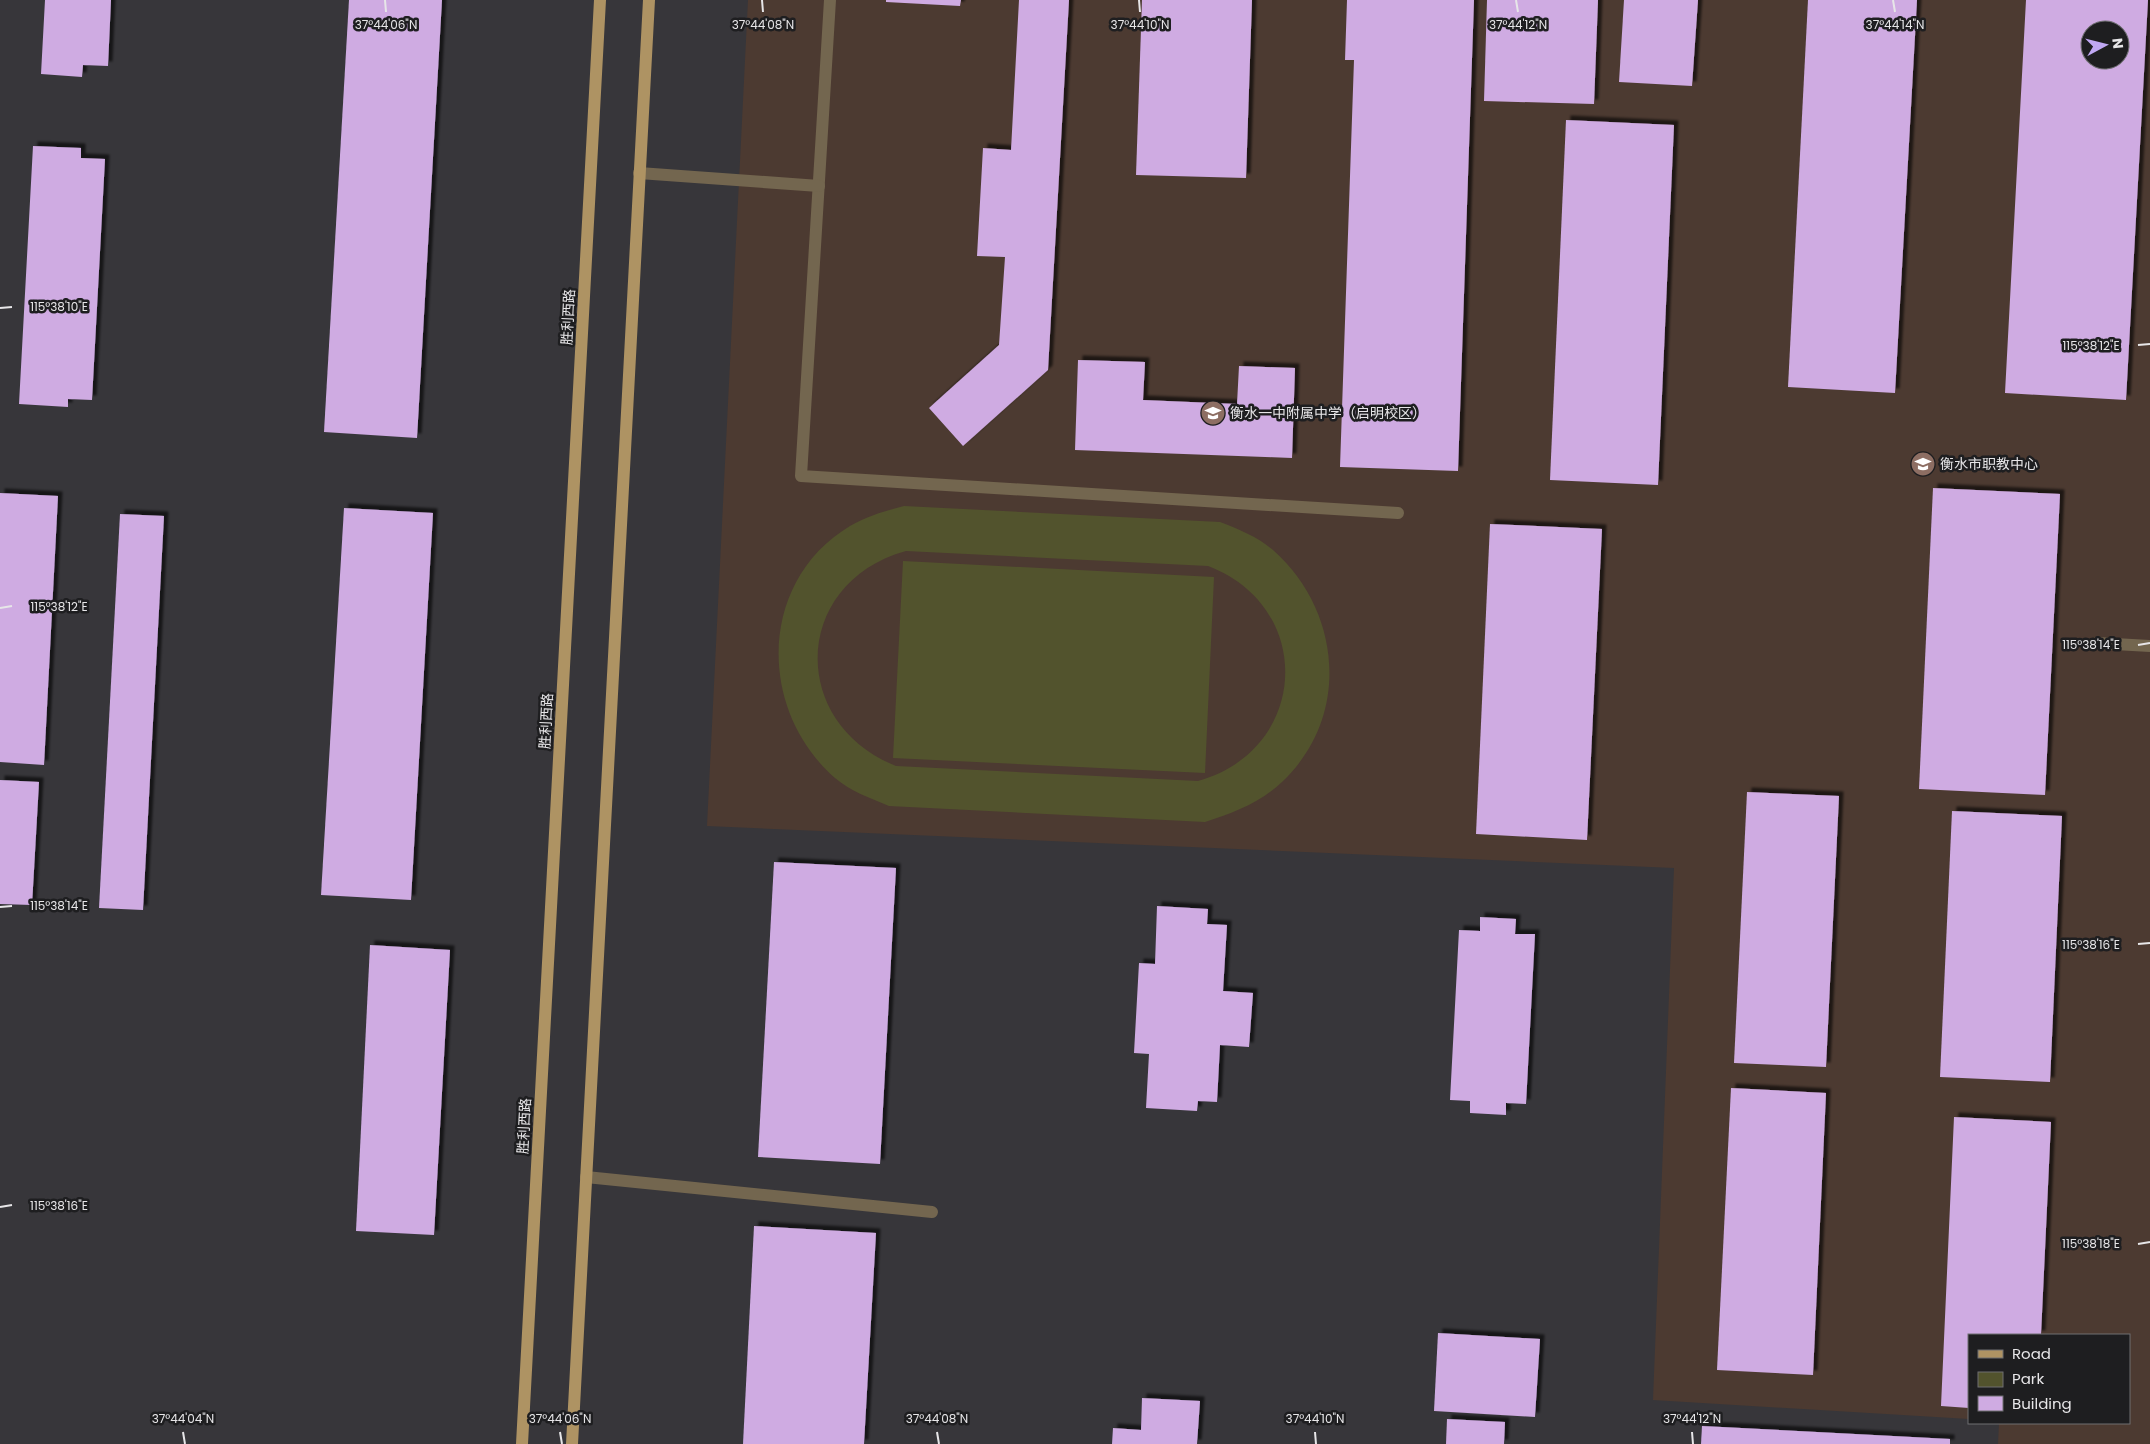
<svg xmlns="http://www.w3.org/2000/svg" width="2150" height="1444" font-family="Poppins,'Noto Sans SC',sans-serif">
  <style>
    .education { fill: #4c3a31; fill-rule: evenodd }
    .green { fill: #52532d; fill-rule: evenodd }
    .building { fill: #cfabe2; fill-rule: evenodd; filter: url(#shadow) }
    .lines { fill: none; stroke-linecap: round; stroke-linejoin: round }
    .minor { stroke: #73664f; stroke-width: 12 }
    .major { stroke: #ae9363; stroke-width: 12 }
    .ticks { fill: none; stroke: #e7e6e8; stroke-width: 2 }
    .labels { text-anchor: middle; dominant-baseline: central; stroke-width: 5; stroke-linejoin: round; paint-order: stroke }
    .street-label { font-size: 14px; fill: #e7e6e8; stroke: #1e1e20 }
    .poi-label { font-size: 14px; fill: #e7e6e8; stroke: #1e1e20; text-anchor: start }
    .ticks-label { font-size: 12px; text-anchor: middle; fill: #e7e6e8; stroke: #1e1e20; stroke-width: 5; stroke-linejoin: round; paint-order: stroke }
  </style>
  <defs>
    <filter id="shadow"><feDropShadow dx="4.5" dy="-4.5" stdDeviation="1" flood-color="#0009"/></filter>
  </defs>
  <rect width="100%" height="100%" fill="#37363a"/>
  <path class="education" d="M 748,0 L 2150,0 L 2150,1444 L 1998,1444 L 1999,1423 L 2129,1423 L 2129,1335 L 1969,1335 L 1969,1419 L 1653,1400 L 1674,868 L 707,826 ZM 2090,30 L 2120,30 L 2120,60 L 2090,60 Z"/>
  <g class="green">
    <path d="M 904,506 L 1220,522 C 1238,529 1258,537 1273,550 C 1342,611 1351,717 1282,782 C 1260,803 1233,813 1205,822 L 889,806 C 870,798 850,791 835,778 C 757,710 758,581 850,526 C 867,516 885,511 904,506 ZM 906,551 L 1208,566 C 1316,607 1309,750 1198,781 L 896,766 C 787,722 793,582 906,551 Z"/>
    <polygon points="903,561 1214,577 1205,773 893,758"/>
  </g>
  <g class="building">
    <polygon points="45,0 111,0 108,66 83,65 82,77 41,74"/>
    <polygon points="349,0 442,0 417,438 324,432"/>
    <polygon points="886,0 961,0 960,6 886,2"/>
    <polygon points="1019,0 1069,0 1048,370 963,446 929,408 999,345 1005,257 977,256 983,148 1011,150"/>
    <polygon points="1142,0 1252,0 1246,178 1136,175"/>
    <polygon points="1347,0 1474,0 1458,471 1340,467 1354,60 1345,60"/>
    <polygon points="1487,0 1598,0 1594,104 1484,101"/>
    <polygon points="1624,0 1698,0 1692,86 1619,82"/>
    <polygon points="1808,0 1917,0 1895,393 1788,387"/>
    <path d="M 2026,0 L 2148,0 L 2126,400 L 2005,393 ZM 2090,30 L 2120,30 L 2120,60 L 2090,60 Z"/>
    <polygon points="1566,120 1674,125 1658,485 1550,480"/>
    <polygon points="33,146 81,148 81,158 105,159 92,400 68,399 68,407 19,404"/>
    <polygon points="1078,360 1145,362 1143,400 1237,404 1239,366 1295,368 1292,458 1075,450"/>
    <polygon points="1933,488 2060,494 2045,795 1919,789"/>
    <polygon points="0,493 58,496 44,765 0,762"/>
    <polygon points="344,508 433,513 411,900 321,895"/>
    <polygon points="120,514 164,516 143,910 99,908"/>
    <polygon points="1490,524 1602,529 1587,840 1476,834"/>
    <polygon points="0,780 39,782 32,905 0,904"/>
    <polygon points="1747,792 1839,796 1826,1067 1734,1063"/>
    <polygon points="1952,811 2062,816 2050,1082 1940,1077"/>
    <polygon points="774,862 896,868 880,1164 758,1157"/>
    <polygon points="1157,906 1208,909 1207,924 1227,925 1223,991 1253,993 1249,1047 1220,1045 1217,1102 1198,1101 1197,1111 1146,1108 1149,1054 1134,1053 1139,963 1155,964"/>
    <polygon points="1480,917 1516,919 1515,934 1535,934 1526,1104 1506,1103 1506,1115 1470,1113 1470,1101 1450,1100 1459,930 1480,931"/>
    <polygon points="370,945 450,950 434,1235 356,1231"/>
    <polygon points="1731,1088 1826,1093 1813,1375 1717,1370"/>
    <polygon points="1954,1117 2051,1122 2041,1335 1969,1335 1969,1408 1941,1406"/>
    <polygon points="754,1226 876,1233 864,1444 743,1444"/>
    <polygon points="1438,1333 1540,1339 1535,1417 1434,1411"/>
    <polygon points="1142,1398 1200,1401 1197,1444 1112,1444 1113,1428 1141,1430"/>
    <polygon points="1447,1419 1505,1422 1504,1444 1446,1444"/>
    <polygon points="1702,1426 1950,1439 1950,1444 1701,1444"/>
  </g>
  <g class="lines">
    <g class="minor">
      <polyline points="830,0 801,476 1398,513"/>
      <polyline points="639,173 819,186"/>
      <polyline points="2097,643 2150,646"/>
      <polyline points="586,1177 932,1212"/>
    </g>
    <g class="major">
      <polyline points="522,1444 600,0"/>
      <polyline points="572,1444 649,0"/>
    </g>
  </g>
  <path class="ticks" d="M 385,0 L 386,12M 762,0 L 763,12M 1139,0 L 1140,12M 1516,0 L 1518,12M 1893,0 L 1895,12M 0,308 L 12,307M 2138,345 L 2150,344M 0,608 L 12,606M 2138,645 L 2150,643M 0,907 L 12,906M 2138,944 L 2150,943M 0,1207 L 12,1205M 2138,1244 L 2150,1242M 183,1432 L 185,1444M 560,1432 L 562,1444M 937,1432 L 939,1444M 1315,1432 L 1316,1444M 1692,1432 L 1693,1444"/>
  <defs>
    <symbol id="school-disc" viewBox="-11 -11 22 22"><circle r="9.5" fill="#8d6e63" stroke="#1e1e20"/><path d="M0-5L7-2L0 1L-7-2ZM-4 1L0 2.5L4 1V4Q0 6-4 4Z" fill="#fff"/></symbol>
  </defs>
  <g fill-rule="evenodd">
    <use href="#school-disc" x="1199" y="399" width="28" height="28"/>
    <use href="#school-disc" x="1909" y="450" width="28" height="28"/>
  </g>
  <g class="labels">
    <g class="street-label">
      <text transform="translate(568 317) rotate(-87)">胜利西路</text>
      <text transform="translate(546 721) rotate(-87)">胜利西路</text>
      <text transform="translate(524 1126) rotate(-87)">胜利西路</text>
    </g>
    <g class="poi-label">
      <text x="1230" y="413">衡水一中附属中学（启明校区）</text>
      <text x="1940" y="464">衡水市职教中心</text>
    </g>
  </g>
  <g class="ticks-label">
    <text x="386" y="29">37°44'06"N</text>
    <text x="763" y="29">37°44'08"N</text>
    <text x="1140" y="29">37°44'10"N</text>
    <text x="1518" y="29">37°44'12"N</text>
    <text x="1895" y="29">37°44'14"N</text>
    <text x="59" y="311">115°38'10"E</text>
    <text x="2091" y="350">115°38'12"E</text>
    <text x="59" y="611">115°38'12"E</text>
    <text x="2091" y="649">115°38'14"E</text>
    <text x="59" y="910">115°38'14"E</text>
    <text x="2091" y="949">115°38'16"E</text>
    <text x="59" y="1210">115°38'16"E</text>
    <text x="2091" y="1248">115°38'18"E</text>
    <text x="183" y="1423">37°44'04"N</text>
    <text x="560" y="1423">37°44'06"N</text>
    <text x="937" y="1423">37°44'08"N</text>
    <text x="1315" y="1423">37°44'10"N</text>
    <text x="1692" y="1423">37°44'12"N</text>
  </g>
  <rect x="1968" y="1334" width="162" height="90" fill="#1e1e20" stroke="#6e6e70"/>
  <rect x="1978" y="1350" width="25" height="8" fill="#ae9363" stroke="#6e6e70"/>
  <text x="2012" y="1359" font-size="15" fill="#e7e6e8">Road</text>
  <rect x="1978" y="1372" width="25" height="15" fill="#52532d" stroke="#6e6e70"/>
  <text x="2012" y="1384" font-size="15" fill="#e7e6e8">Park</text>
  <rect x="1978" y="1396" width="25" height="15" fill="#cfabe2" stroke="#6e6e70"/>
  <text x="2012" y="1409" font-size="15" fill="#e7e6e8">Building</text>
  <g transform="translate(2105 45) rotate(83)"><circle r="24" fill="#1e1e20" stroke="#6e6e70"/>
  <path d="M0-4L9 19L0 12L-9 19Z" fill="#c0a8f3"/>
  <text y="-8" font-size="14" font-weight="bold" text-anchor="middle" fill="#e7e6e8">N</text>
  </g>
</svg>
